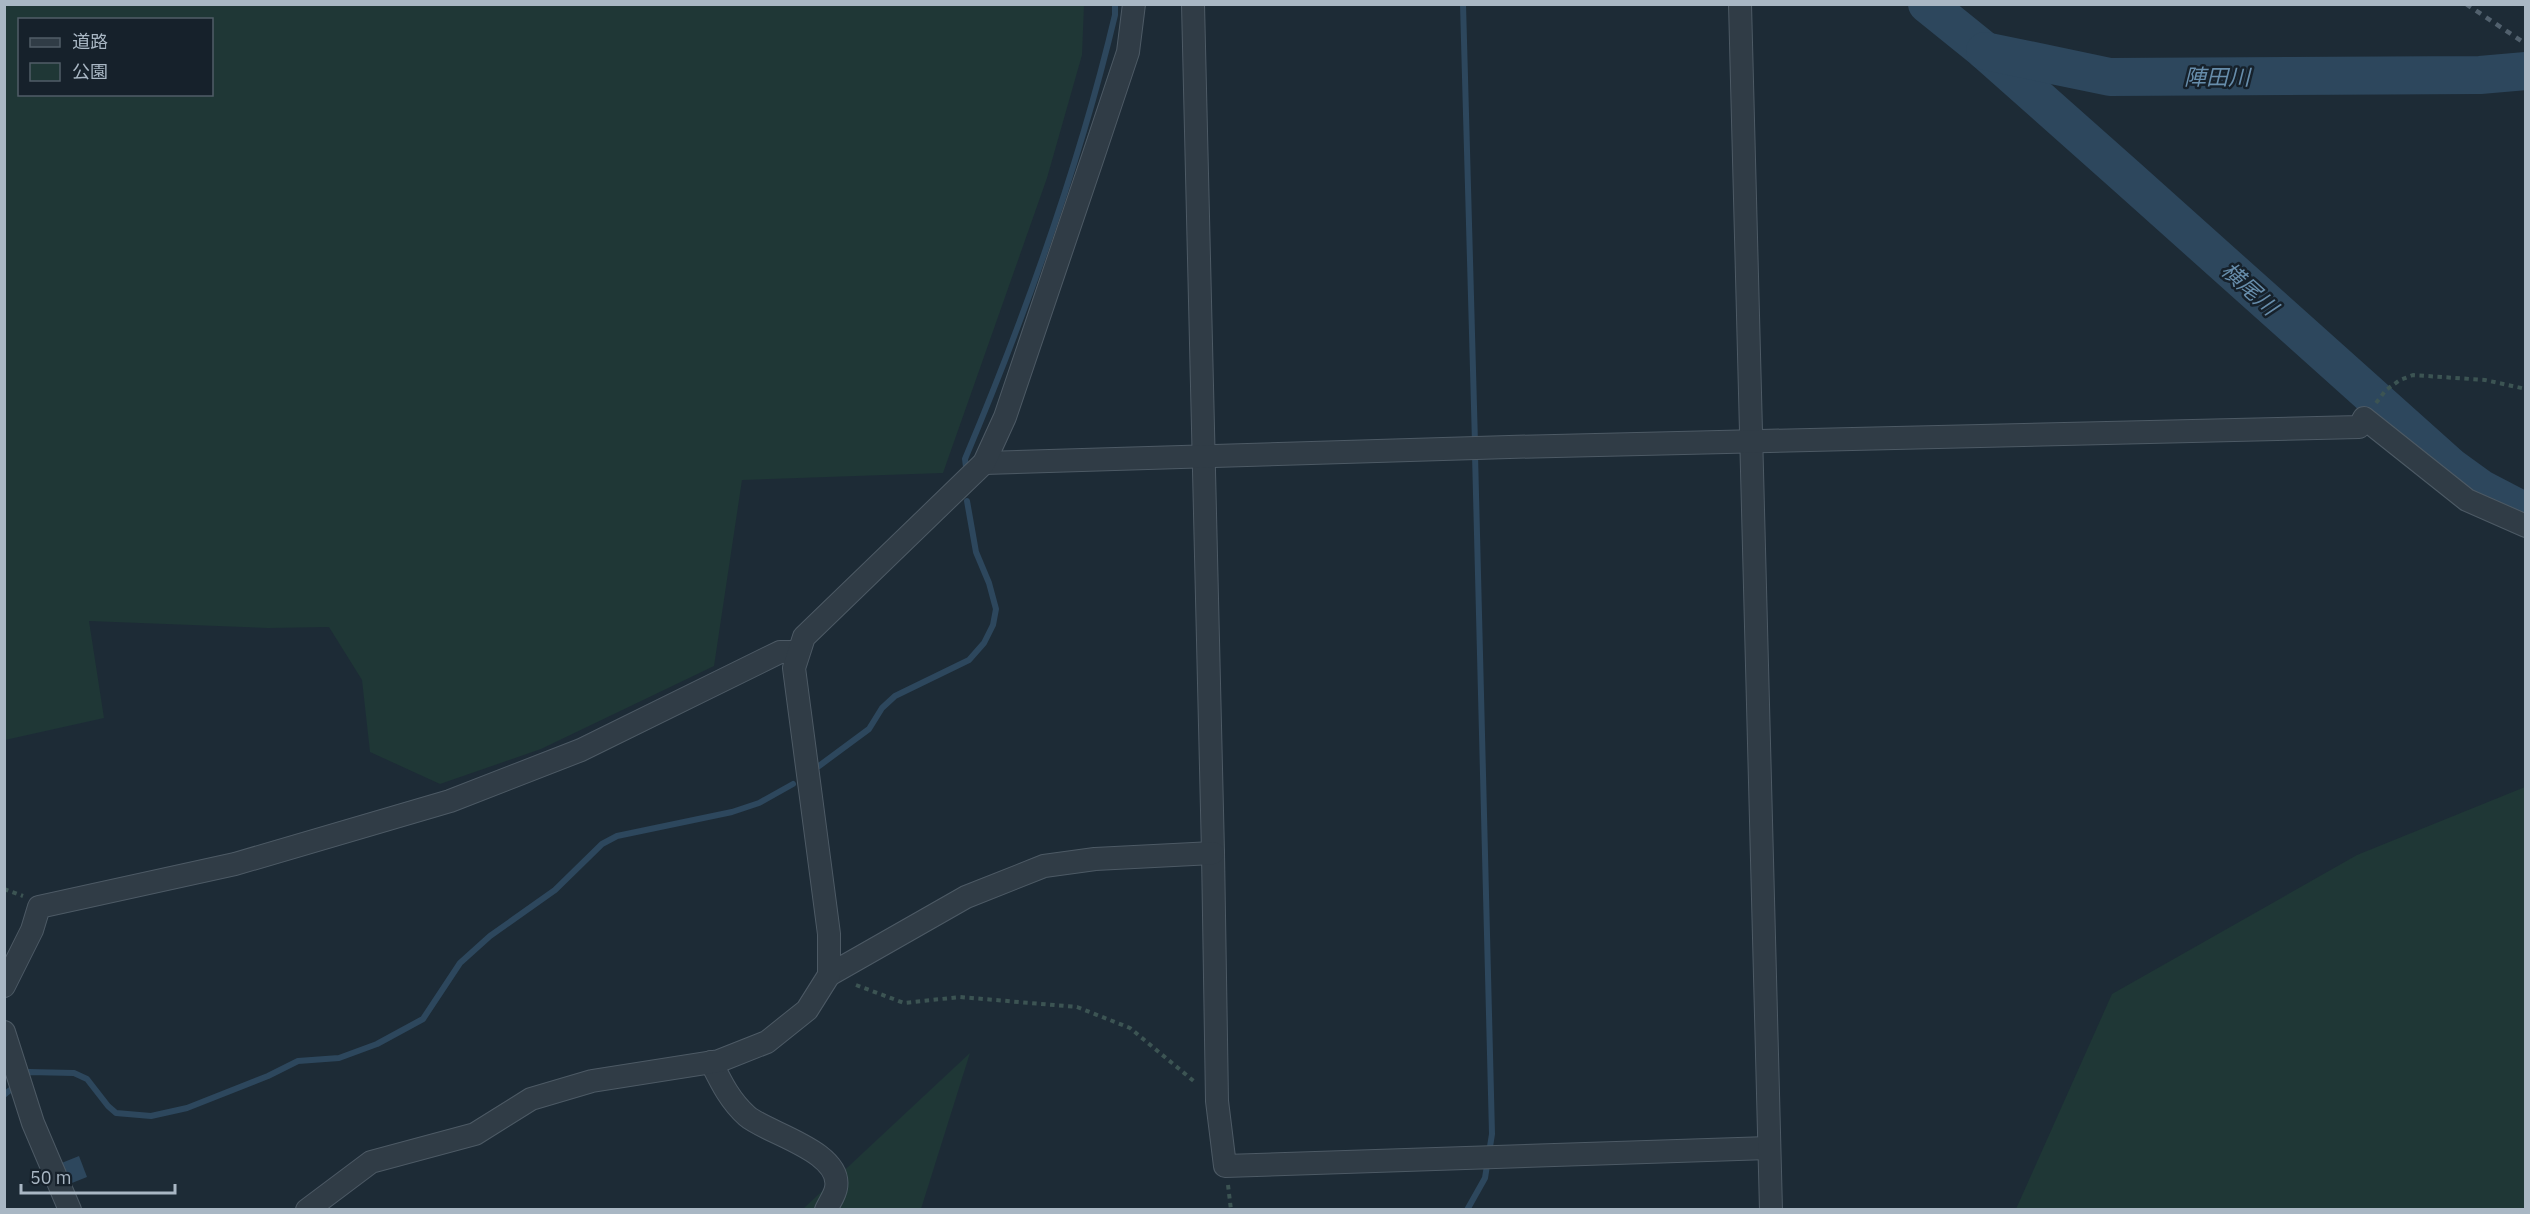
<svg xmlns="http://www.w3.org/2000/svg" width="2530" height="1214" font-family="'IBM Plex Sans','Noto Sans JP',sans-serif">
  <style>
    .green { fill: #1f3736; fill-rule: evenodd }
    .water { fill: #2d475d }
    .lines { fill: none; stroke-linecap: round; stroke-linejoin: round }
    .stream { stroke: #2d475d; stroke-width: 6 }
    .river { stroke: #2d475d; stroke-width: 38 }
    .minor-casing { stroke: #4d5a65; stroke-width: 24 }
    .path { stroke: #3c5453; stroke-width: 4; stroke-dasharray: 4.5 4.5; stroke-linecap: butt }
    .minor { stroke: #303c46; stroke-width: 22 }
    .rail { stroke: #52616e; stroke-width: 4.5; stroke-dasharray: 6 6; stroke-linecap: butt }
    .labels { text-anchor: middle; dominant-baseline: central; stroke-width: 5; stroke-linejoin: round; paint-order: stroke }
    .water-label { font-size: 22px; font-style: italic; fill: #678dab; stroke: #16212b }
  </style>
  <rect width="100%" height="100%" fill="#1d2b36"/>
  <g class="green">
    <path d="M 4,5 L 1084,4 L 1084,5 L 1082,55 L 1047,178 L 943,473 L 742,480 L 714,666 L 541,749 L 440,784 L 370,752 L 362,680 L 329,627 L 268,628 L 89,621 L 104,718 L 5,740 ZM 20,20 L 212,20 L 212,94 L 20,94 Z"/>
    <polygon points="2525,787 2525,1209 2016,1209 2112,994 2357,855"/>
    <polygon points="970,1053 921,1209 803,1209"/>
  </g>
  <polygon class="water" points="79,1156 87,1177 67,1185 59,1164"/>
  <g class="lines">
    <g class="stream">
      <polyline points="1463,4 1475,443"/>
      <path d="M 966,467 L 965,459 C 1025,316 1079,167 1115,15 L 1115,4"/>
      <polyline points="819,766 869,729 882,708 895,696 969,660 984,643 993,625 996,609 989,583 976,552 967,501"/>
      <polyline points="24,1076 29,1072 74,1073 87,1079 108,1106 116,1113 151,1116 187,1108 268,1076 298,1061 339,1058 377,1044 423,1019 460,963 490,936 555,890 602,844 617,836 732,812 759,803 793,784"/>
      <polyline points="4,1095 15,1086"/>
      <polyline points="1467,1210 1485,1178 1492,1134 1475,454"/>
    </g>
    <g class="river">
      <polyline points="1927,4 1984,50 2127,177 2451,467 2480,488 2526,512"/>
      <polyline points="1985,51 2110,77 2480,75 2526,71"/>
    </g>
    <defs>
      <g id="minor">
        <polyline points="1193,4 1213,853 1217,1101 1225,1166 1769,1148"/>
        <polyline points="1740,4 1771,1210"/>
        <polyline points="984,463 1509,447 2359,427 2364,418 2467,500 2526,526"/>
        <polyline points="829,975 966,897 1044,866 1095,859 1213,853"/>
        <polyline points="4,986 32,930 39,907 235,864 450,801 581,750 780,652 797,652"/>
        <polyline points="4,1032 33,1123 70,1210"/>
        <path d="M 711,1062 C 721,1082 730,1101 747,1116 C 766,1133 843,1151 836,1188 C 835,1195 829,1203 826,1210"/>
        <polyline points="307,1210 371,1162 475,1134 531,1099 592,1081 719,1061 767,1042 807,1010 829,975 829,934 794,668 804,637 984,463 1005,417 1094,154 1128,52 1134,4"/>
      </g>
    </defs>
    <use href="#minor" class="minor-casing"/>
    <g class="path">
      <polyline points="2376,403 2386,390 2400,380 2413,375 2485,380 2526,389"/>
      <polyline points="4,889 23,896"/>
      <polyline points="856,985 904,1003 960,997 1077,1007 1130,1028 1196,1083"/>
      <polyline points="1228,1185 1231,1210"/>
    </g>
    <use href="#minor" class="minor"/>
    <polyline class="rail" points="2466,4 2526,44"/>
  </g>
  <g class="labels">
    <g class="water-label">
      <text x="2217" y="76">陣田川</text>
      <text transform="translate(2250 288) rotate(42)">横尾川</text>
    </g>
  </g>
  <rect width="2530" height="1214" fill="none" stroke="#a9b7c4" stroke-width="12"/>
  <rect x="18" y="18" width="195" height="78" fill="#16212b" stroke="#515d68" stroke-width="1.5"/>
  <rect x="30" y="38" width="30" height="9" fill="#303c46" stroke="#515d68" stroke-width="1.5"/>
  <text x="72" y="48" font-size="18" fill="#a9b7c4">道路</text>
  <rect x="30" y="63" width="30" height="18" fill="#1f3736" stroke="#515d68" stroke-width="1.5"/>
  <text x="72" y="78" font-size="18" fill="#a9b7c4">公園</text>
  <path d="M21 1184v9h154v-9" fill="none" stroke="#a9b7c4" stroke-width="3"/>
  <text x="30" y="1184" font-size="18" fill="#a9b7c4" stroke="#16212b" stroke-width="4.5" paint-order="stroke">50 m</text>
</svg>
